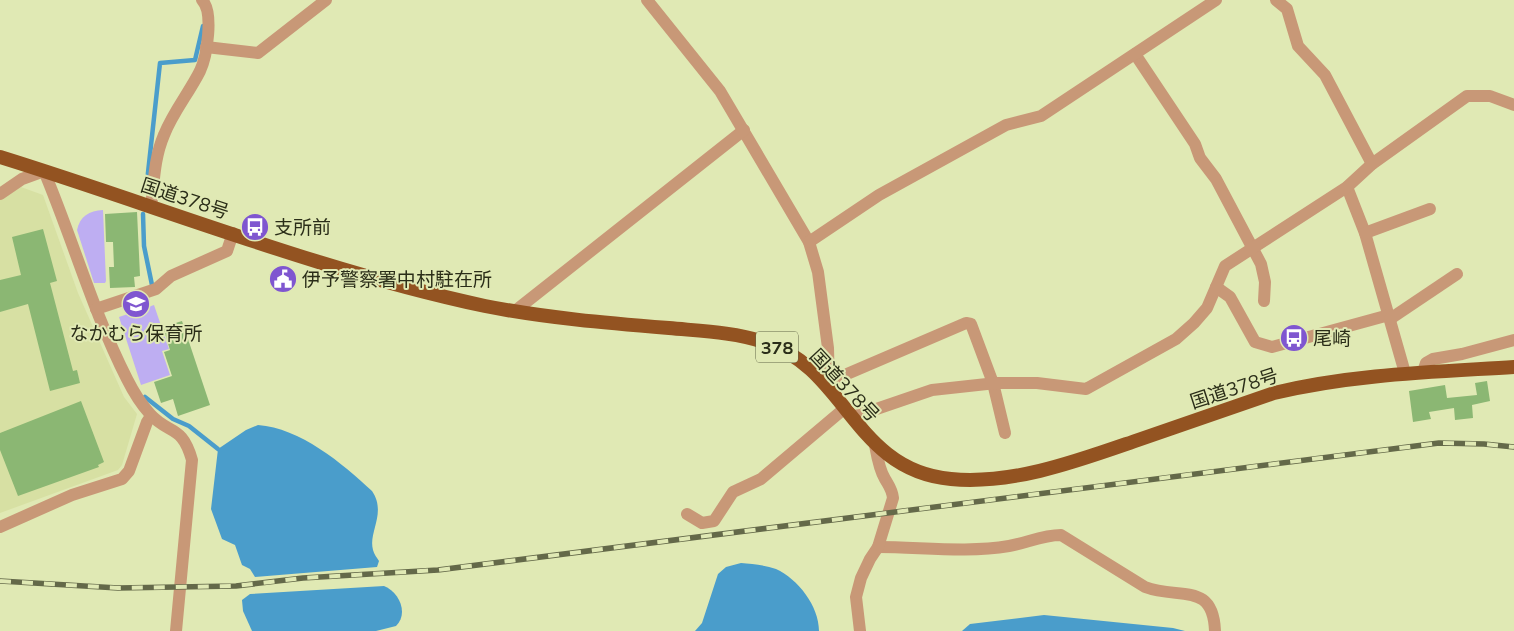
<svg xmlns="http://www.w3.org/2000/svg" width="1514" height="631" font-family="Mulish,'Noto Sans JP',sans-serif">
  <style>
    .built { fill: #d7e0a3 }
    .green { fill: #beaef2 }
    .water { fill: #4a9dcb }
    .lines { fill: none; stroke-linecap: round; stroke-linejoin: round }
    .stream { stroke: #4a9dcb; stroke-width: 4.5 }
    .building { fill: #8bb773 }
    .minor { stroke: #c89877; stroke-width: 12 }
    .trunk { stroke: #935321; stroke-width: 14 }
    .rail-casing { stroke: #646949; stroke-width: 5.5 }
    .rail { stroke: #e0e9b4; stroke-width: 4; stroke-dasharray: 11; stroke-linecap: butt }
    .labels { text-anchor: middle; dominant-baseline: central; stroke-width: 4; stroke-linejoin: round; paint-order: stroke }
    .shield { fill: #e0e9b4; stroke: #616547; stroke-width: 1 }
    .shield-label { font-size: 18px; font-weight: bold; fill: #2a2d18 }
    .street-label { font-size: 19px; fill: #2a2d18; stroke: #e0e9b4 }
    .poi-label { font-size: 19px; fill: #2a2d18; stroke: #e0e9b4; text-anchor: start }
  </style>
  <rect width="100%" height="100%" fill="#e0e9b4"/>
  <polygon class="built" points="21,187 43,195 78,293 124,397 137,414 122,465 118,470 0,513 0,199"/>
  <g class="green">
    <path d="M 103,210 L 106,281 L 105,283 L 94,283 L 77,230 C 80,216 89,211 103,210 Z"/>
    <polygon points="154,305 169,349 162,351 170,375 141,385 119,317"/>
  </g>
  <g class="water">
    <path d="M 258,425 C 300,428 342,463 372,491 C 387,513 368,532 373,550 C 374,554 377,558 379,561 L 377,567 L 255,577 L 250,569 L 242,565 L 235,545 L 222,539 L 211,509 L 218,449 L 246,430 Z"/>
    <path d="M 741,563 C 752,564 765,565 776,569 C 798,579 819,606 819,631 L 695,631 L 702,623 L 718,574 L 726,567 Z"/>
    <path d="M 384,586 C 399,592 409,613 396,626 L 376,631 L 252,631 L 243,611 L 242,600 L 250,594 Z"/>
    <polygon points="1044,615 1173,628 1185,631 962,631 970,624"/>
  </g>
  <g class="lines">
    <g class="stream">
      <polyline points="146,191 160,63 195,60 203,26"/>
      <polyline points="143,214 144,246 152,285"/>
      <polyline points="145,397 173,419 189,426 218,449"/>
    </g>
  </g>
  <g class="building">
    <polygon points="137,212 140,276 134,277 135,287 110,288 109,267 114,267 113,242 106,242 105,214"/>
    <polygon points="43,229 57,281 50,283 73,371 77,370 80,383 50,391 28,304 0,312 0,280 21,275 12,237"/>
    <polygon points="182,321 210,405 178,416 173,399 161,403 154,382 172,376 164,352 170,350 163,327"/>
    <polygon points="1487,381 1490,401 1472,405 1473,418 1455,420 1454,408 1429,412 1431,419 1413,422 1409,391 1445,385 1447,398 1477,395 1475,383"/>
    <polygon points="81,401 104,462 98,465 99,467 18,496 0,450 0,433"/>
  </g>
  <g class="lines">
    <g class="minor">
      <polyline points="647,0 720,91 809,242 818,272 828,348 829,390"/>
      <polyline points="1276,0 1287,9 1298,46 1325,75 1372,164"/>
      <polyline points="206,47 258,53 326,0"/>
      <polyline points="1135,54 1195,144 1200,158 1216,179 1261,264 1265,282 1264,301"/>
      <polyline points="1347,187 1365,233 1405,373"/>
      <path d="M 0,194 L 22,179 L 44,171 C 73,240 93,312 127,379 C 133,391 141,404 150,414 C 169,435 182,424 192,460 L 176,631"/>
      <path d="M 151,207 C 154,183 154,158 164,135 C 173,112 189,93 200,71 C 207,56 214,12 202,0"/>
      <polyline points="1365,233 1430,209"/>
      <polyline points="809,242 879,195 1006,125 1041,116 1216,0"/>
      <polyline points="1216,287 1230,297 1255,342 1272,347 1389,315"/>
      <polyline points="96,309 156,289 171,276 227,251 233,233"/>
      <polyline points="515,311 744,130"/>
      <polyline points="1390,319 1457,274"/>
      <polyline points="1423,372 1426,363 1433,359 1462,354 1514,340"/>
      <polyline points="829,377 840,377 966,323 971,324 993,383 1005,433"/>
      <polyline points="853,417 932,390 996,383 1037,383 1086,389 1176,339 1194,323 1207,308 1225,266 1347,187 1372,164 1467,96 1490,96 1514,105"/>
      <polyline points="687,514 702,523 714,521 733,492 761,479 845,408"/>
      <polyline points="0,527 72,495 122,479 129,471 147,422 151,416"/>
      <path d="M 878,547 C 921,547 967,553 1009,546 C 1027,543 1042,535 1061,535 L 1145,587 C 1179,600 1213,581 1215,631"/>
      <path d="M 860,631 L 856,597 L 861,578 L 870,559 L 878,547 L 893,498 C 892,489 889,486 885,479 C 879,469 877,456 875,445"/>
    </g>
    <path class="trunk" d="M 0,157 C 161,207 320,271 485,306 C 546,318 607,323 669,328 C 700,331 734,332 764,342 C 847,368 853,470 951,479 C 1014,485 1080,460 1138,440 C 1183,424 1229,409 1274,393 C 1353,374 1434,372 1514,367"/>
    <defs>
      <polyline id="rail" points="0,581 118,588 236,586 303,578 438,570 1439,443 1484,444 1514,447"/>
    </defs>
    <use href="#rail" class="rail-casing"/>
    <use href="#rail" class="rail"/>
  </g>
  <defs>
    <symbol id="bus-disc" viewBox="-11 -11 22 22"><circle r="9.5" fill="#7f56d0" stroke="#e0e9b4"/><path d="M-5-6H5V4H4V6H2V4H-2V6H-4V4H-5ZM-3.5-4V0h7V-4ZM-3.5 1.2v1.5H-2V1.2ZM2 1.2v1.5H3.5V1.2Z" fill="#fff"/></symbol>
    <symbol id="civic-disc" viewBox="-11 -11 22 22"><circle r="9.5" fill="#7f56d0" stroke="#e0e9b4"/><path d="M-.6-6.5H3V-4.5H.6V-3L4-1V1h2V6H-6V1h2V-1L-.6-3ZM-1.2 2.5V6h2.4V2.5Z" fill="#fff"/></symbol>
    <symbol id="school-disc" viewBox="-11 -11 22 22"><circle r="9.5" fill="#7f56d0" stroke="#e0e9b4"/><path d="M0-5L7-2L0 1L-7-2ZM-4 1L0 2.5L4 1V4Q0 6-4 4Z" fill="#fff"/></symbol>
  </defs>
  <g fill-rule="evenodd">
    <use href="#bus-disc" x="239" y="211" width="32" height="32"/>
    <use href="#civic-disc" x="267" y="263" width="32" height="32"/>
    <use href="#school-disc" x="120" y="288" width="32" height="32"/>
    <use href="#bus-disc" x="1278" y="322" width="32" height="32"/>
  </g>
  <g class="labels">
    <rect class="shield" x="756" y="331.5" width="42" height="31" rx="4"/>
    <g class="shield-label">
      <text x="777" y="347">378</text>
    </g>
    <g class="street-label">
      <text transform="translate(185 198) rotate(18)">国道378号</text>
      <text transform="translate(845 385) rotate(47)">国道378号</text>
      <text transform="translate(1234 388) rotate(-18)">国道378号</text>
    </g>
    <g class="poi-label">
      <text x="274" y="227">支所前</text>
      <text x="302" y="279">伊予警察署中村駐在所</text>
      <text x="136" y="333" text-anchor="middle">なかむら保育所</text>
      <text x="1313" y="338">尾崎</text>
    </g>
  </g>
</svg>
